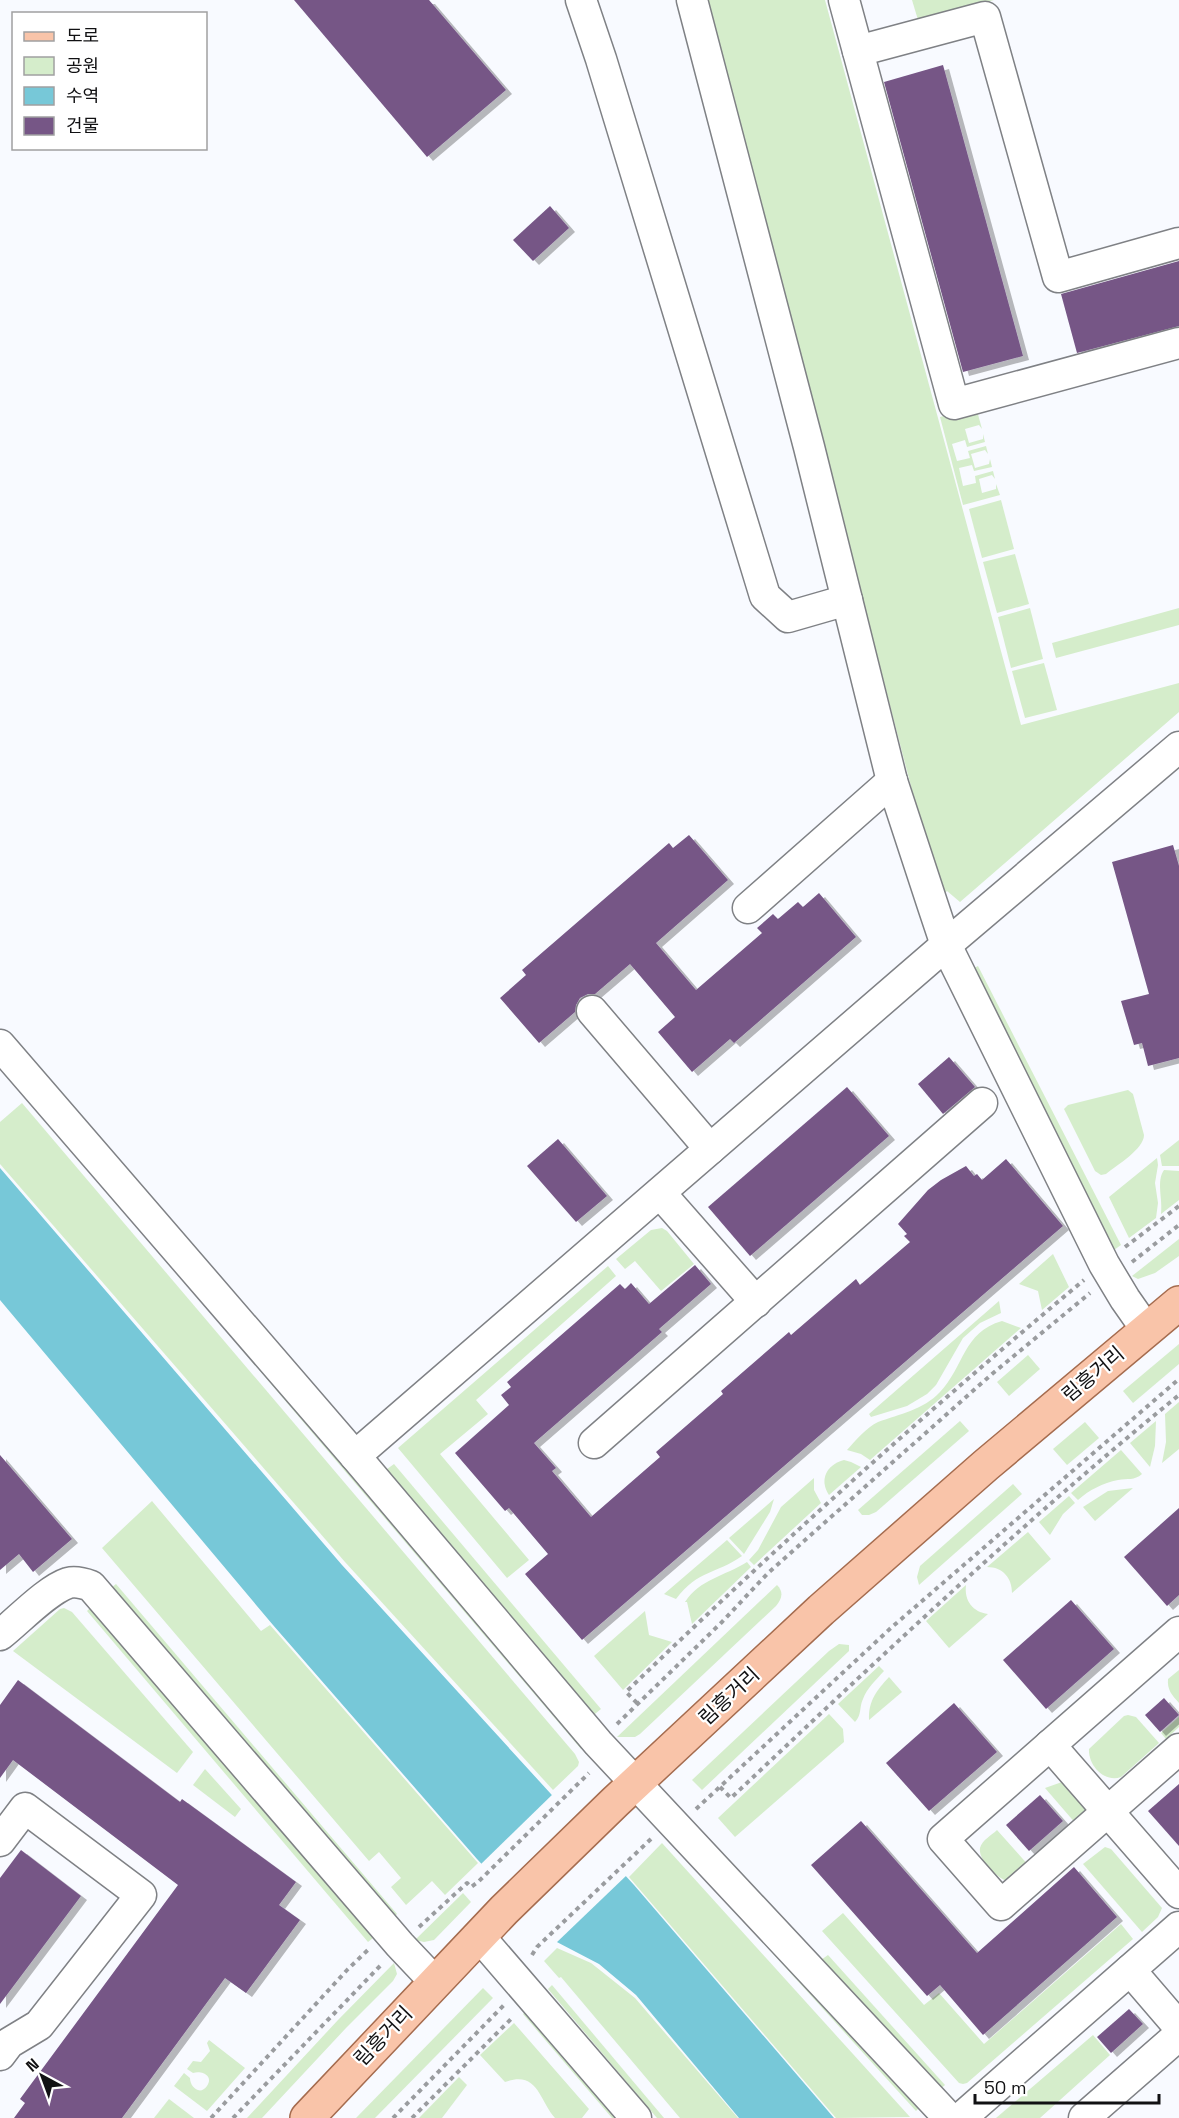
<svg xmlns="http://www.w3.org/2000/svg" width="1179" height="2118" font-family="'Space Grotesk','Noto Sans KR',sans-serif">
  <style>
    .green { fill: #d5edcb }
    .water { fill: #77c8d8 }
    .pier { fill: #f8faff }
    .building { fill: #765686; filter: url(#shadow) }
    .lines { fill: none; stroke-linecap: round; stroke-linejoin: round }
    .minor-casing { stroke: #7f8185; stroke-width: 33 }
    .major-casing { stroke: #a56c4f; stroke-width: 36 }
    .path { stroke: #9a9c9f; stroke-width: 4; stroke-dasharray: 4.5 4.5; stroke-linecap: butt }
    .minor { stroke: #fff; stroke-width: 30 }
    .major { stroke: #f9c4a9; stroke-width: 33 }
    .labels { text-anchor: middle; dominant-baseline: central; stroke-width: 4.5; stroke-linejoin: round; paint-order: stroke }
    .street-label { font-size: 20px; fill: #111113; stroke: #fff }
  </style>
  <defs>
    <filter id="shadow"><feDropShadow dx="6" dy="4" stdDeviation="0" flood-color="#0004"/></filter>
  </defs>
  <rect width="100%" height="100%" fill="#f8faff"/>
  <g class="green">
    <polygon points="707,0 825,0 1021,725 1179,683 1179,712 960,902 947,891 940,898"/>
    <polygon points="912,0 994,0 918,20"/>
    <polygon points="976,407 982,429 979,425 965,429 969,443 983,439 983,434 985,442 967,447 965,440 952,444 957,461 970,458 968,451 986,446 988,454 985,450 971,454 975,468 989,464 990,459 992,467 974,471 972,465 959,468 963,486 976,483 975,476 993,471 995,479 992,475 979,479 982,493 996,489 996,484 1000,495 963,505 940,417"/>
    <polygon points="1001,500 1014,549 982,558 969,509"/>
    <polygon points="1015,554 1029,604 997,613 983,562"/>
    <polygon points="1030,608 1043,659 1011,668 998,617"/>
    <polygon points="1179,608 1179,625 1056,658 1052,643"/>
    <polygon points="1044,663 1057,710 1025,718 1012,671"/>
    <polygon points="978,966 1121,1245 1114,1250 970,970"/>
    <path d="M 1128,1090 L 1133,1094 L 1144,1135 C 1144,1149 1117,1165 1106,1174 L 1101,1175 L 1095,1171 L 1064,1109 L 1068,1105 Z"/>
    <polygon points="28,1098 585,1746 581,1749"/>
    <polygon points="22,1103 575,1754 579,1762 578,1766 553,1790 345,1562 0,1164 0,1122"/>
    <polygon points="1179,1140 1179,1166 1162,1166 1160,1155"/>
    <polygon points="1157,1158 1158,1165 1155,1183 1158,1203 1156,1218 1129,1238 1109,1197"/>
    <path d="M 1164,1170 L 1179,1171 L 1179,1200 L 1161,1214 C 1163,1199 1156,1181 1164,1170 Z"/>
    <polygon points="662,1228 667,1231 694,1264 661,1291 635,1261 625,1269 616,1259 651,1230"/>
    <polygon points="1179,1239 1179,1256 1155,1273 1138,1279 1132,1276"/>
    <polygon points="1053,1254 1069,1287 1042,1310 1038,1291 1019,1284"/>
    <polygon points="608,1266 616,1276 476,1400 488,1414 440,1454 529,1560 507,1578 398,1448"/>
    <polygon points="999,1301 1001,1313 980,1323 963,1338 936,1385 927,1394 907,1406 871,1417 869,1414"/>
    <path d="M 1002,1321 L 1021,1328 L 870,1460 L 861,1454 L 847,1450 C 855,1441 867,1427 878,1422 C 900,1414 923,1410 940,1392 C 964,1367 963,1332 1002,1321 Z"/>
    <polygon points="1179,1344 1179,1364 1133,1403 1123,1391"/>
    <polygon points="1028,1355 1040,1369 1009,1396 997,1382"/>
    <polygon points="1179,1402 1179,1449 1162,1463 1166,1442 1165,1414"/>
    <polygon points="960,1421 969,1431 876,1512 869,1515 862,1515 858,1510"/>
    <polygon points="1156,1421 1155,1446 1150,1467 1130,1443"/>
    <polygon points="1085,1422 1099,1438 1067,1465 1053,1449"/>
    <path d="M 1121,1450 L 1142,1474 C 1134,1481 1128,1478 1118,1480 C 1103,1483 1089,1490 1078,1500 L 1071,1493 Z"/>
    <path d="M 844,1460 L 851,1462 L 861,1467 L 829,1495 C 819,1480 826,1465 844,1460 Z"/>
    <polygon points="394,1464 601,1709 590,1718 383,1472"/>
    <polygon points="814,1478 814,1490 821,1503 754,1565 749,1560 758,1550 781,1507"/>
    <polygon points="1013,1484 1022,1494 919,1585 917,1577 920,1566"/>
    <polygon points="1133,1488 1095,1521 1083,1507 1108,1491"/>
    <polygon points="1069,1496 1075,1503 1063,1514 1050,1535 1039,1522"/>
    <polygon points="774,1499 770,1512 744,1554 729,1538"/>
    <polygon points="152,1501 261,1631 270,1625 478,1863 445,1895 432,1881 406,1905 391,1887 401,1878 379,1852 369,1861 102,1548"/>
    <path d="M 1028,1532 L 1051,1559 L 1012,1593 C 1012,1578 1003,1567 987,1567 Z"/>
    <path d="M 727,1540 L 742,1556 C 715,1575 699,1569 676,1599 L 664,1594 Z"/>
    <path d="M 747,1562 L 751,1567 L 692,1624 L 687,1602 L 685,1602 C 700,1579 725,1576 747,1562 Z"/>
    <polygon points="116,1584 397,1914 393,1918 111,1588"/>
    <path d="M 777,1585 C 784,1592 782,1599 776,1606 L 640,1734 L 635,1737 L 617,1737 Z"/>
    <path d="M 966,1585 C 964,1601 973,1612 988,1614 L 949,1648 L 926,1621 Z"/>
    <polygon points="91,1607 373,1938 368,1942 87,1611"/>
    <polygon points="64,1608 72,1612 193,1752 177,1773 13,1651 60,1609"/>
    <polygon points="645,1611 649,1635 672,1642 623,1690 594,1656"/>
    <polygon points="839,1644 849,1645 849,1651 702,1790 692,1780 829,1651"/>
    <path d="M 879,1666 L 884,1671 C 876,1680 867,1688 863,1699 C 859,1707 862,1715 855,1722 L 838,1704 Z"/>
    <path d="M 1179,1670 L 1179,1703 C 1172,1695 1167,1690 1168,1679 Z"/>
    <path d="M 889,1677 L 902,1692 L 869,1720 C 868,1701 877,1690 889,1677 Z"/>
    <polygon points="829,1714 843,1729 844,1742 735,1837 718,1818"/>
    <path d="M 1128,1715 L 1136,1717 L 1159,1743 L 1121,1777 C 1104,1783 1088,1765 1089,1749 L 1124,1716 Z"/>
    <polygon points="1179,1717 1179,1727 1166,1739 1161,1733"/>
    <polygon points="205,1769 241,1809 235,1817 193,1785"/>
    <polygon points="1062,1782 1085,1808 1085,1814 1077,1825 1045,1788"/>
    <path d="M 997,1830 L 1030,1867 L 1007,1881 C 997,1878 978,1860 980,1848 C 982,1840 992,1835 997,1830 Z"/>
    <polygon points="662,1843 910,2117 836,2118 629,1877"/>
    <polygon points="1105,1847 1111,1849 1162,1908 1158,1917 1142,1932 1083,1864"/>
    <polygon points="682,1854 920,2107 916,2111"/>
    <polygon points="463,1893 471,1902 434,1940 424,1942 415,1940"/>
    <polygon points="843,1913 924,2005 939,1993 984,2044 1121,1924 1133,1939 967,2083 963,2084 959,2083 822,1931"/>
    <polygon points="557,1948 591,1963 635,1998 738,2118 680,2118 561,1977 559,1978 544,1961"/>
    <polygon points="828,1955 945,2085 939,2090 821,1960"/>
    <polygon points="394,1963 397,1974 393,1981 346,2028 262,2118 247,2118 338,2020"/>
    <polygon points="552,1985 664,2118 657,2118 548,1989"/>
    <polygon points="483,1988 493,1998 375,2118 356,2118"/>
    <polygon points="527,2010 620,2118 612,2118 523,2014"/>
    <path d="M 514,2023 L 589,2109 L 582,2118 L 555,2118 C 539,2100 538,2070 505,2082 L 480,2055 Z"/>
    <polygon points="1093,2035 1110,2055 1040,2118 996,2118"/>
    <path d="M 209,2040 L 245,2068 L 207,2111 L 174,2086 L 184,2073 L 190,2078 C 190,2087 200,2096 207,2086 C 214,2076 202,2070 193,2073 L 187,2069 L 193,2061 L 201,2062 L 210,2051 L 207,2043 Z"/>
    <polygon points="459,2077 467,2085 442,2118 419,2118"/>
    <polygon points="169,2099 194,2118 154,2118"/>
  </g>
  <polygon class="water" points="0,1168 342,1565 634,1885 834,2118 739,2118 636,1995 599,1964 553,1940 477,1859 273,1625 0,1300"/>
  <polygon class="pier" points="555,1792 628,1874 555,1944 479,1866"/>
  <g class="building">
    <polygon points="294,0 429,0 506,90 427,157"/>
    <polygon points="943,65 1023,356 963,372 884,82"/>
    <polygon points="550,206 569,228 533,261 513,240"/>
    <polygon points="1179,261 1179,326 1077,353 1061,294"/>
    <polygon points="689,835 728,880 656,943 696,990 762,933 757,928 773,914 778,919 798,902 803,907 819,893 856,937 734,1043 730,1039 692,1072 658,1032 675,1017 630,964 595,994 588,994 580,998 576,1005 575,1012 539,1043 500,998 526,975 522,970 669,843 673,848"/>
    <polygon points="1173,845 1179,866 1179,1058 1148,1066 1142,1043 1134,1045 1121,1001 1149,994 1112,862"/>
    <polygon points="949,1057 975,1087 943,1114 918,1084"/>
    <polygon points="847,1087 889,1136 750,1256 708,1207"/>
    <polygon points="558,1139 607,1196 576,1222 527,1166"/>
    <polygon points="1006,1159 1063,1226 582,1640 525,1574 548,1554 509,1508 505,1511 455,1453 509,1405 501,1395 511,1387 507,1382 620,1284 625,1289 631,1283 649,1304 695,1265 711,1284 659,1329 662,1332 534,1443 556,1468 552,1471 591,1517 660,1457 656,1452 723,1394 721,1391 789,1332 791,1335 856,1279 860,1285 910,1242 904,1236 907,1234 898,1224 928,1190 941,1180 966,1166 974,1176 977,1174 982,1180"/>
    <polygon points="0,1455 72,1539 33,1572 19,1554 0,1570"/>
    <polygon points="1179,1508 1179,1595 1167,1606 1124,1557"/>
    <polygon points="1071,1600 1114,1649 1046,1709 1003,1660"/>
    <polygon points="18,1680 180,1802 182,1799 296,1882 279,1905 300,1920 246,1993 225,1978 122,2118 14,2118 25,2103 20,2099 178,1885 13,1760 0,1778 0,1705"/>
    <polygon points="1164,1698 1179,1715 1160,1732 1145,1715"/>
    <polygon points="954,1703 997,1752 929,1811 886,1763"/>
    <polygon points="1179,1784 1179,1846 1148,1811"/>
    <polygon points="1040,1795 1063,1821 1029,1851 1006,1825"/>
    <polygon points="861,1821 977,1953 1074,1867 1117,1917 983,2035 940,1985 927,1996 811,1865"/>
    <polygon points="21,1850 81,1896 0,2004 0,1878"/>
    <polygon points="1129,2009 1143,2024 1111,2053 1097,2037"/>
  </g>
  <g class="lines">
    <defs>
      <g id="minor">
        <polyline points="581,0 601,59 765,596 788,617 847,600"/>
        <polyline points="692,0 809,447 892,781 933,906 946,945 1104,1264 1125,1299 1146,1329"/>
        <polyline points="844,0 954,404 1179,343"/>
        <polyline points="858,51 985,17 1058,277 1179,243"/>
        <polyline points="748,908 892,781"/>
        <polyline points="592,1011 710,1149"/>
        <polyline points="0,1045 355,1456 598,1743 949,2118"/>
        <polyline points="660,1193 756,1302"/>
        <polyline points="594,1443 982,1103"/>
        <polyline points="355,1456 946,945 1179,747"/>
        <polyline points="1179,1632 943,1839 1001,1905 1179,1749"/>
        <path d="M 0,1635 C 18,1621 47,1590 68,1583 C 76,1581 83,1583 91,1586 L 400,1945 L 435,1982"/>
        <polyline points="1050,1745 1179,1893"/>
        <polyline points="0,1841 25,1808 141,1895 39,2025 9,2043 0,2055"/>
        <polyline points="479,1936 636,2118"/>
        <polyline points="1130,1970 1179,2027"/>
        <polyline points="961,2118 1179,1927"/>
        <polyline points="1084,2118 1179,2035"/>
      </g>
      <polyline id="major" points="307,2118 504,1910 615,1802 821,1610 986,1465 1179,1303"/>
    </defs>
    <use href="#minor" class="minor-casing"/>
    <use href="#major" class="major-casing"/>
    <g class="path">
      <polyline points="1125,1247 1179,1206"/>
      <polyline points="1132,1262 1179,1225"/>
      <path d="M 637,1703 L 626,1692 C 774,1549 926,1412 1084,1280"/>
      <polyline points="617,1724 722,1622 768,1573 992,1374 1090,1293"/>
      <path d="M 720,1787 L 731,1798 C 877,1660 1023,1522 1179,1395"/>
      <polyline points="696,1809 892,1627 1179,1379"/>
      <polyline points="419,1927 467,1883 471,1887 478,1882 589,1773"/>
      <polyline points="532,1955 537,1947 652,1838"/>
      <polyline points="211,2118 348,1969 370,1948"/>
      <polyline points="233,2118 382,1964"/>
      <polyline points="393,2118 504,2005"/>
      <polyline points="412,2118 513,2017"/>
    </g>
    <use href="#minor" class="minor"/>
    <use href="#major" class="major"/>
  </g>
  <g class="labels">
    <g class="street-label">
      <text transform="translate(1093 1374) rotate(-40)">림흥거리</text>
      <text transform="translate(729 1696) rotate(-43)">림흥거리</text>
      <text transform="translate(383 2036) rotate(-46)">림흥거리</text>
    </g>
  </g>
  <rect x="12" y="12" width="195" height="138" fill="#ffffff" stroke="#a0a0a1" stroke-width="1.5"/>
  <rect x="24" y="32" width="30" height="9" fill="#f9c4a9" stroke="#a0a0a1" stroke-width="1.5"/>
  <text x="66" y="42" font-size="18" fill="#111113">도로</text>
  <rect x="24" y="57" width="30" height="18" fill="#d5edcb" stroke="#a0a0a1" stroke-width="1.5"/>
  <text x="66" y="72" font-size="18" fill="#111113">공원</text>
  <rect x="24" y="87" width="30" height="18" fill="#77c8d8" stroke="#a0a0a1" stroke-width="1.5"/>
  <text x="66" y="102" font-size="18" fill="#111113">수역</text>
  <rect x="24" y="117" width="30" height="18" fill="#765686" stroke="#a0a0a1" stroke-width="1.5"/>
  <text x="66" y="132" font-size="18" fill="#111113">건물</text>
  <g transform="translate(42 2076) rotate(319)" stroke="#ffffff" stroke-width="4.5" paint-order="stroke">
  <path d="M0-4.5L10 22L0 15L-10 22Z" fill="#111113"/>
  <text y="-9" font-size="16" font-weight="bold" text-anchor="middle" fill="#111113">N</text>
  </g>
  <path d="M975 2094v9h184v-9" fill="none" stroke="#111113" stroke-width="3"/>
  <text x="984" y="2094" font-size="18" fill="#111113" stroke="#ffffff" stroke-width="4.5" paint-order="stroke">50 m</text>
</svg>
